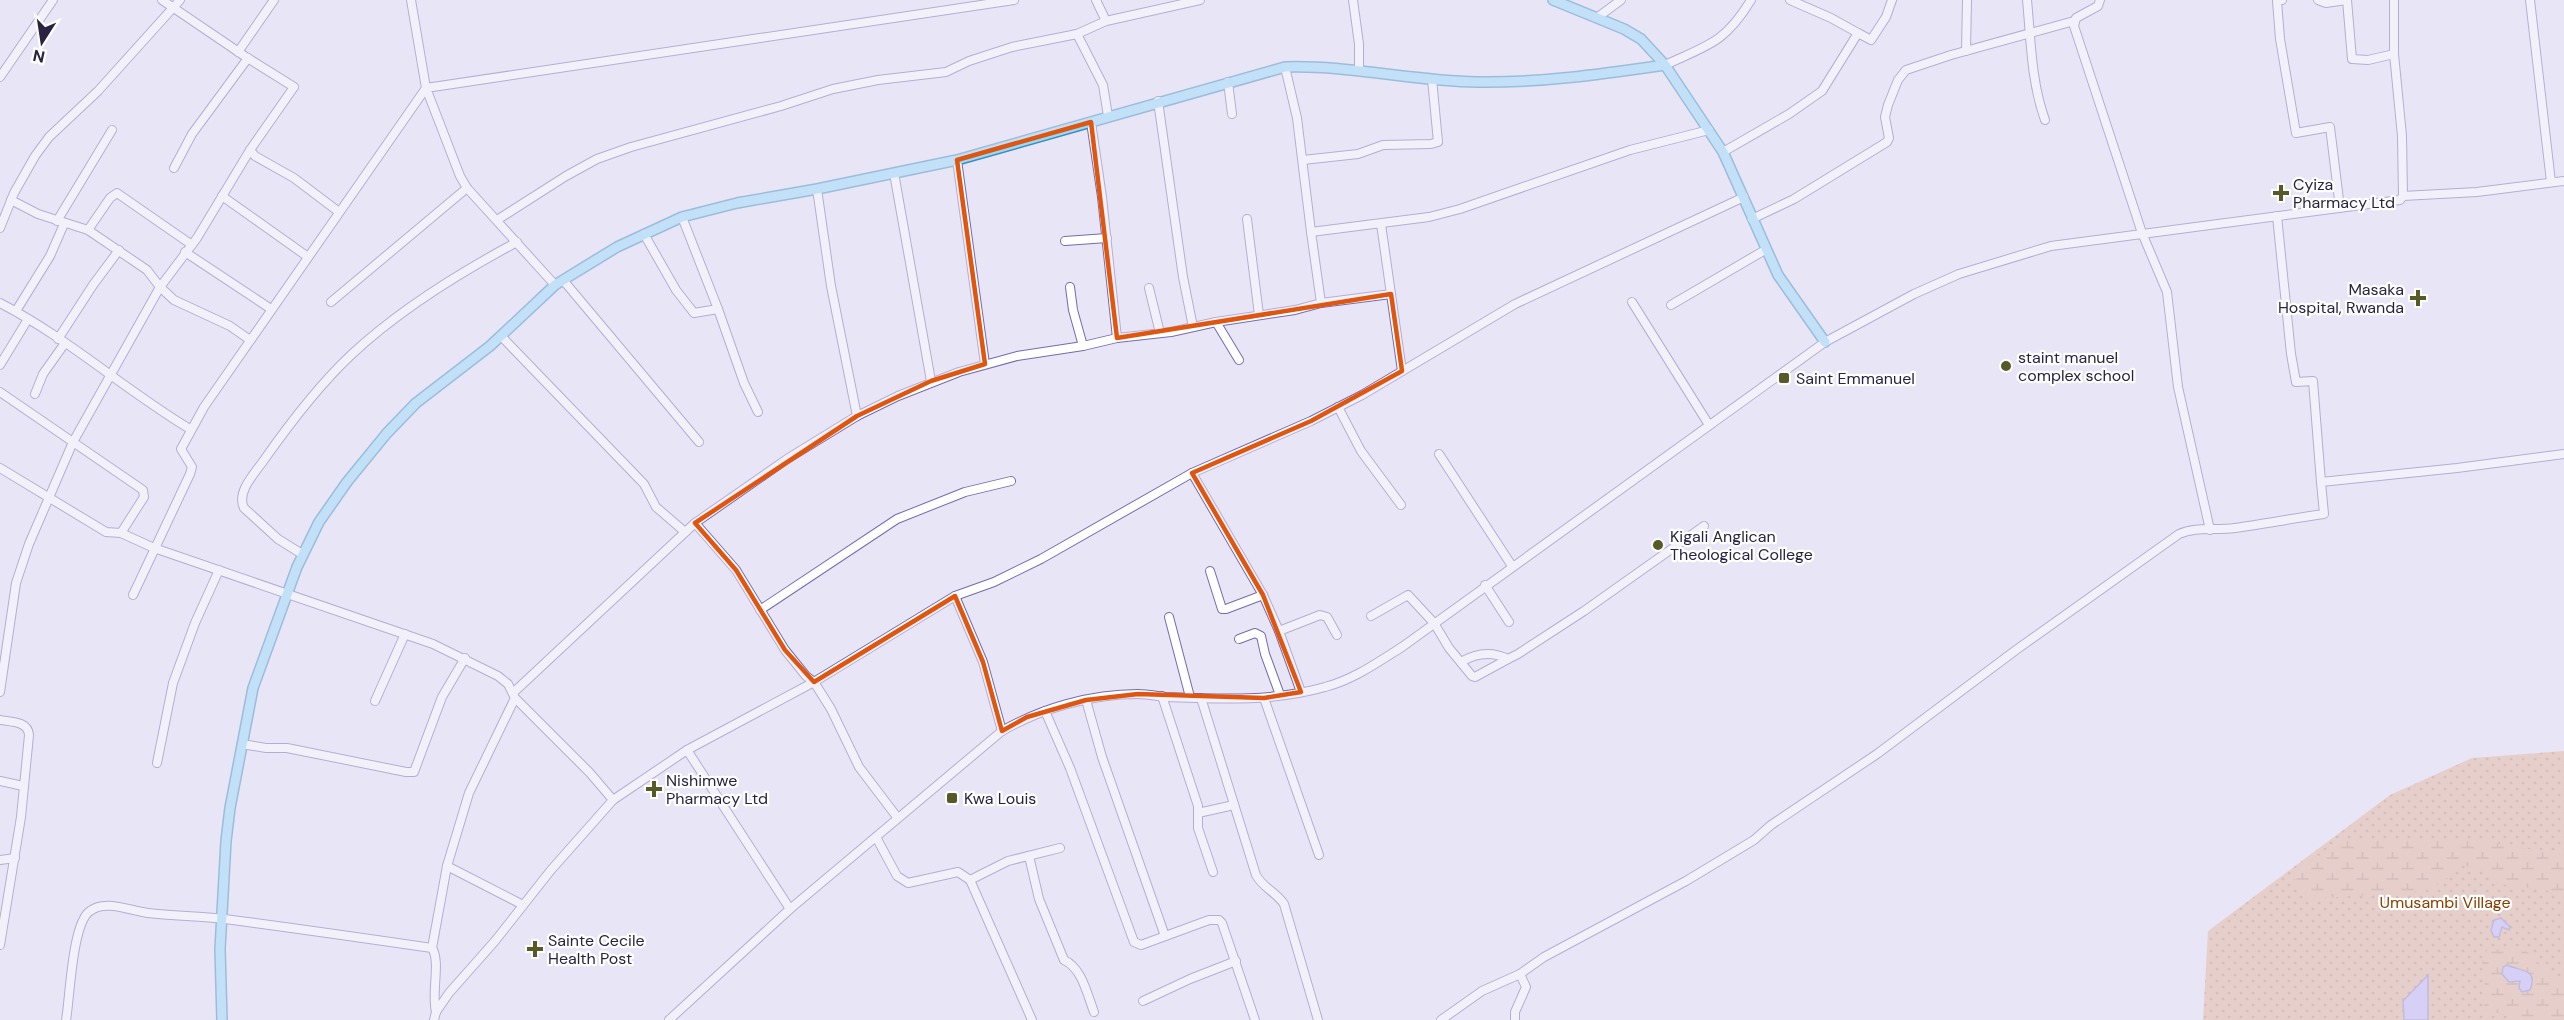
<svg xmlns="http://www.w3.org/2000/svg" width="2564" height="1020" font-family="'DM Sans',sans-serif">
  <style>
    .grass { fill: url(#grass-dots) }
    .wetland { fill: url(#wetland-marsh) }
    .water { fill: #c0b6f5; stroke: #938abf; stroke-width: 1.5 }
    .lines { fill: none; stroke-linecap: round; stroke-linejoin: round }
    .minor-casing { stroke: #776aaf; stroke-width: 10 }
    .major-casing { stroke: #428bb8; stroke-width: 12 }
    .minor { stroke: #fff; stroke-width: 8 }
    .major { stroke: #95dbfb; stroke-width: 9 }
    .marked { fill: none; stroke: #de560f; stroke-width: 4.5; stroke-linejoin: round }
    .poi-dot { fill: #575a27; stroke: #fff; stroke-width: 2 }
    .labels { text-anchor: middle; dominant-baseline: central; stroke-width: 4.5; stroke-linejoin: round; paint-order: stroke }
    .poi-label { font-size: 16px; fill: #292341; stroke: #fff; text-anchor: start }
    .park-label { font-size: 16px; fill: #894000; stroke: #fff }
  </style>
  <defs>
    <pattern id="grass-dots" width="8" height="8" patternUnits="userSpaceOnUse" patternTransform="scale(1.5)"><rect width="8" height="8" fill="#e4b294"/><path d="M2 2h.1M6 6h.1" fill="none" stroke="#b9907a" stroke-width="1.8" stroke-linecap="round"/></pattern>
    <pattern id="wetland-marsh" width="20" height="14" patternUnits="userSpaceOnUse" patternTransform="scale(1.5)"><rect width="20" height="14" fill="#e4b294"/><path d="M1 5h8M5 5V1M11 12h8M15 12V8" fill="none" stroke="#b9907a"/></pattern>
  </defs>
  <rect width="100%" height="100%" fill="#e8e6f6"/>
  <polygon class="grass" points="2564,751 2564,1020 2203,1020 2208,931 2390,795 2472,758"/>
  <g class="wetland">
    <polygon points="2343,840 2478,840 2564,855 2564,893 2492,883 2489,872 2455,863 2449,878 2425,891 2308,899 2291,874"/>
    <polygon points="2523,948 2551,975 2564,977 2564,1020 2517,1020 2498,1013 2486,1013 2482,994 2485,985 2482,963 2487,950"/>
  </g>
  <g class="water">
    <polygon points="2501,918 2510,927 2509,930 2502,927 2499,937 2494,937 2491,930 2494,920"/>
    <path d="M 2507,965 C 2519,971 2539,968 2530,990 L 2522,992 L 2519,988 L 2520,981 L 2509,982 L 2502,974 L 2503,967 Z"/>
    <polygon points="2428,975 2428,1020 2404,1020 2403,1001"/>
  </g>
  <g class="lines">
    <defs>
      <g id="minor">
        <polyline points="162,0 246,57 294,87 250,150 255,156 294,178 339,212"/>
        <polyline points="1096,0 1106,21"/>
        <polyline points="1353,0 1359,44 1359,69"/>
        <polyline points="1790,0 1831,18 1858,33"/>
        <path d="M 2027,0 C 2031,41 2031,81 2045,120"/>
        <polyline points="2100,0 2098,6 2076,18 2074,26 2142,233 2167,292 2178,387 2210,530"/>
        <polyline points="2282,0 2277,1 2280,39 2296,133 2330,127 2340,208"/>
        <polyline points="2318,0 2326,3 2346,0"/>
        <polyline points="2347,0 2352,59 2368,60 2394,54"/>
        <polyline points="2394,0 2394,54 2402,136 2403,196"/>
        <polyline points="2530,0 2551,182"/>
        <polyline points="1598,17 1621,0"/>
        <polyline points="1077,34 1103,85 1108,116"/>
        <polyline points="1966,51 1967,0"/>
        <polyline points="238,52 274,0"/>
        <path d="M 1665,65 C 1708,45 1725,43 1751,0"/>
        <polyline points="1285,67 1297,118 1311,232 1429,217 1460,209 1630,150 1709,130"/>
        <polyline points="0,77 53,0"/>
        <polyline points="1228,82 1232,114"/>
        <polyline points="1158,101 1183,277 1193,327"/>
        <polyline points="1091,122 1102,197 1117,338"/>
        <polyline points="1723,152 1789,114 1822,91 1858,33 1871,40 1886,17 1892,0"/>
        <polyline points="957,160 985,364"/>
        <polyline points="1303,160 1358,154 1383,145 1431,144 1438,142 1432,79"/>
        <polyline points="174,168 192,134 248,58"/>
        <polyline points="894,173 931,381"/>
        <polyline points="817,189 831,286 857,416"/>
        <polyline points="222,196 308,257"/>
        <polyline points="11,200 38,214 88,230 147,270 160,287 174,300 230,326 250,340"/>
        <polyline points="2277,216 2291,354 2296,382 2313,381 2321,482"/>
        <polyline points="682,217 718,309"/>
        <polyline points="1247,219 1259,315"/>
        <polyline points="1752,219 1794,199 1887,142 1889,138 1885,117 1888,105 1898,80 1906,70 1951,55 2074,21"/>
        <polyline points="497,220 566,176 597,159 631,147 781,106 833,89 878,80 946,72 969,61 1012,47 1077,34 1106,21 1200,0"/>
        <polyline points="57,221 112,130"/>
        <polyline points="1381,224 1402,371"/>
        <polyline points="0,228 14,193 35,156 49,137 98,91 180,0"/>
        <polyline points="88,230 110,198 117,193 192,245"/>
        <polyline points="1311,232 1321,303"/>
        <polyline points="644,234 676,290 694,313 718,309 744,383 758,412"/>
        <polyline points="1065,241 1107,238"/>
        <polyline points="185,252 271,309"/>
        <polyline points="563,280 699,442"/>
        <polyline points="555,285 467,188 460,176 426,88 1014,0"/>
        <polyline points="1070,287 1073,310 1083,346"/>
        <polyline points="1149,288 1160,333"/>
        <polyline points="331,302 467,188"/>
        <polyline points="1632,302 1709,425"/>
        <path d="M 0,303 C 68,338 125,390 190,429"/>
        <polyline points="1671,305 1765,250"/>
        <polyline points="16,311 50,256 64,224"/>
        <polyline points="1216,322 1239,360"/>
        <polyline points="501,336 644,484 656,507 685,532"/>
        <polyline points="58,339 93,285 119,250"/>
        <polyline points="0,365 28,319"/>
        <polyline points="0,392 143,490 144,497 121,533"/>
        <polyline points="35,394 43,374 65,343"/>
        <polyline points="1338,407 1361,451 1401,505"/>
        <polyline points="1439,454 1512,566"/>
        <polyline points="0,468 106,532 121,533 154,548 433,644 498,676 508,684 515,698 590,773 613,800"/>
        <polyline points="1192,473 1263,595 1279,631"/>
        <polyline points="695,523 736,570 785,650 806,676 814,682 831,709 859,767 897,817"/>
        <path d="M 302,554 L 278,539 L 244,508 C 236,492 255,473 264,460 C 290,423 318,386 351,355 C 399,310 459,273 517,242"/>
        <polyline points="1210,571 1222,609 1226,609 1263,595"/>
        <polyline points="1485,585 1509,622"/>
        <polyline points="133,595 190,474 192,467 181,449 204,407 426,88 411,0"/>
        <polyline points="955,596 983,662 1002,731"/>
        <polyline points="760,610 897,519 965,492 1011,481"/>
        <polyline points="1371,616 1408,595 1434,623 1449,648 1472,676 1475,677 1508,659"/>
        <polyline points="1169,617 1190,697"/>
        <polyline points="1239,639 1255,633 1261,636 1265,654 1280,695"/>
        <path d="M 1461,662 C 1476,653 1492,651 1508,659 L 1518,654 L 1584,611 L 1704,526"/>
        <polyline points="0,692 16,583 29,544 73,442 160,287 197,238 250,150"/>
        <polyline points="514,692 695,523 787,459 857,416 898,396 959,372 1017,356 1083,346 1117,338 1171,332 1216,322 1295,310 1321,303 1391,294"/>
        <polyline points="1301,692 1279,631 1320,615 1327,617 1337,635"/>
        <polyline points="1162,696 1198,806 1198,828 1213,872"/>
        <path d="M 1201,698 L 1256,875 C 1263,888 1276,892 1284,904 L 1318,1020"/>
        <polyline points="1264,698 1319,855"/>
        <polyline points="1086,700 1102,757 1165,936"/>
        <polyline points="375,701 405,634"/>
        <polyline points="1045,711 1070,768 1134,942 1141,945 1209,920 1219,920 1222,923 1255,1020"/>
        <path d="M 0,720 C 11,722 28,721 29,735 L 21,817 L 0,945"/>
        <polyline points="242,744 266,748 287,748 406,772 414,772 442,697 465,658"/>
        <polyline points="687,750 790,909"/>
        <polyline points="157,763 173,683 195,623 219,570"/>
        <polyline points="0,781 23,786"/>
        <polyline points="1198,813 1234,805"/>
        <polyline points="876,837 897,876 908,883 958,872 970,880 1032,1020"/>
        <path d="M 1029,856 L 1039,899 L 1064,960 C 1082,968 1087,994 1094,1012"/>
        <polyline points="0,860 15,858"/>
        <polyline points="447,866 523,905"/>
        <polyline points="970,880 1008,861 1060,848"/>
        <path d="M 432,948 C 441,962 431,992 436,1012"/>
        <polyline points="1143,1001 1190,979 1236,961"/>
        <path d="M 66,1020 C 70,998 72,923 90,911 C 106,899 130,911 148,913 C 173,916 199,916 225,919 C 294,928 363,938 432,948 L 447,866 L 469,793 L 515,698"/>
        <polyline points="434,1020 436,1012 449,993 495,941 551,870 613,800 687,750 814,682 955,596 994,582 1041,559 1192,473 1311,421 1362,395 1515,304 1744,197"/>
        <path d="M 669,1020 L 790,909 L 1002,731 C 1042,708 1091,694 1138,694 C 1147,694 1156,696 1165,697 C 1218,699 1273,702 1325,687 C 1353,680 1378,662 1402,647 L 1825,342 L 1914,294 L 1959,274 L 2051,246 L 2400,200 L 2403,196 L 2477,192 L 2564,181"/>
        <path d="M 1441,1020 L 1482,991 L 1520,974 L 1544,957 L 1686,881 L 1754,840 L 1771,825 L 1877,754 L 2016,650 L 2179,534 C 2196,526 2215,531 2235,528 C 2265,524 2294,518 2324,514 L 2321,482 L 2457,468 L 2564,454"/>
        <polyline points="1515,1020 1515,1012 1526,987 1520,974"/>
      </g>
      <g id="major">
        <polyline points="1553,0 1624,29 1641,39 1665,65 1723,152 1778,275 1825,342"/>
        <path d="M 222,1020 L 220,949 L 226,841 L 230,808 L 253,688 L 297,567 L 319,522 L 347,482 L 387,433 L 416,403 L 490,346 L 555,285 L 617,247 L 682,217 L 737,203 L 817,189 L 957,160 L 1285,67 C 1350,65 1413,81 1477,82 C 1541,83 1602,74 1665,65"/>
      </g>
    </defs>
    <use href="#minor" class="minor-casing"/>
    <use href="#major" class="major-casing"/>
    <use href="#minor" class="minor"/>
    <use href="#major" class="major"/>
  </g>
  <path d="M0 0H2564V1020H0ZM 1091,122 L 1117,338 L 1391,294 L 1402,371 L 1311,421 L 1192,473 L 1263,595 L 1301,692 L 1264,698 L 1138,694 L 1086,700 L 1027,717 L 1002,731 L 983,662 L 955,596 L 814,682 L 785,650 L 736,570 L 695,523 L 857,416 L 931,381 L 985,364 L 957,160 Z" fill="#e8e6f6" fill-opacity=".55" fill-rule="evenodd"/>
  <path class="marked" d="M 1091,122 L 1117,338 L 1391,294 L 1402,371 L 1311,421 L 1192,473 L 1263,595 L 1301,692 L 1264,698 L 1138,694 L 1086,700 L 1027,717 L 1002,731 L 983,662 L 955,596 L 814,682 L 785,650 L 736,570 L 695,523 L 857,416 L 931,381 L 985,364 L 957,160 Z"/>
  <g class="poi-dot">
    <path d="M2278 184h6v6h6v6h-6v6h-6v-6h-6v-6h6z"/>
    <path d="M2415 289h6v6h6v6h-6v6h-6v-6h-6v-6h6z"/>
    <circle cx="2006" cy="366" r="6"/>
    <rect x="1778" y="372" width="12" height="12" rx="3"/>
    <circle cx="1658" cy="545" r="6"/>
    <path d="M651 780h6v6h6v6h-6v6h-6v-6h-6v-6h6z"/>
    <rect x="946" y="792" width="12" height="12" rx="3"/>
    <path d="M532 940h6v6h6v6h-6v6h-6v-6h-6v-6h6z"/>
  </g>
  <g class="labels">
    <g class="poi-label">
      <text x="2293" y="184">Cyiza<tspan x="2293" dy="18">Pharmacy Ltd</tspan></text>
      <text x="2404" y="289" text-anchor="end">Masaka<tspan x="2404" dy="18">Hospital, Rwanda</tspan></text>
      <text x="2018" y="357">staint manuel<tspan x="2018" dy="18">complex school</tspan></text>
      <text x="1796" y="378">Saint Emmanuel</text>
      <text x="1670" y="536">Kigali Anglican<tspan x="1670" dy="18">Theological College</tspan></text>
      <text x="666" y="780">Nishimwe<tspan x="666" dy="18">Pharmacy Ltd</tspan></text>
      <text x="964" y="798">Kwa Louis</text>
      <text x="548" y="940">Sainte Cecile<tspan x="548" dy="18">Health Post</tspan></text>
    </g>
    <g class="park-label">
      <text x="2445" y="902">Umusambi Village</text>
    </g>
  </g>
  <g transform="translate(42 42) rotate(192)" stroke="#ffffff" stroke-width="4.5" paint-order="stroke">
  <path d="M0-4.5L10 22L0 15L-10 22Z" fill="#292341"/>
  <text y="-9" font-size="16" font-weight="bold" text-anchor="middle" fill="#292341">N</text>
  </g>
</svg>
